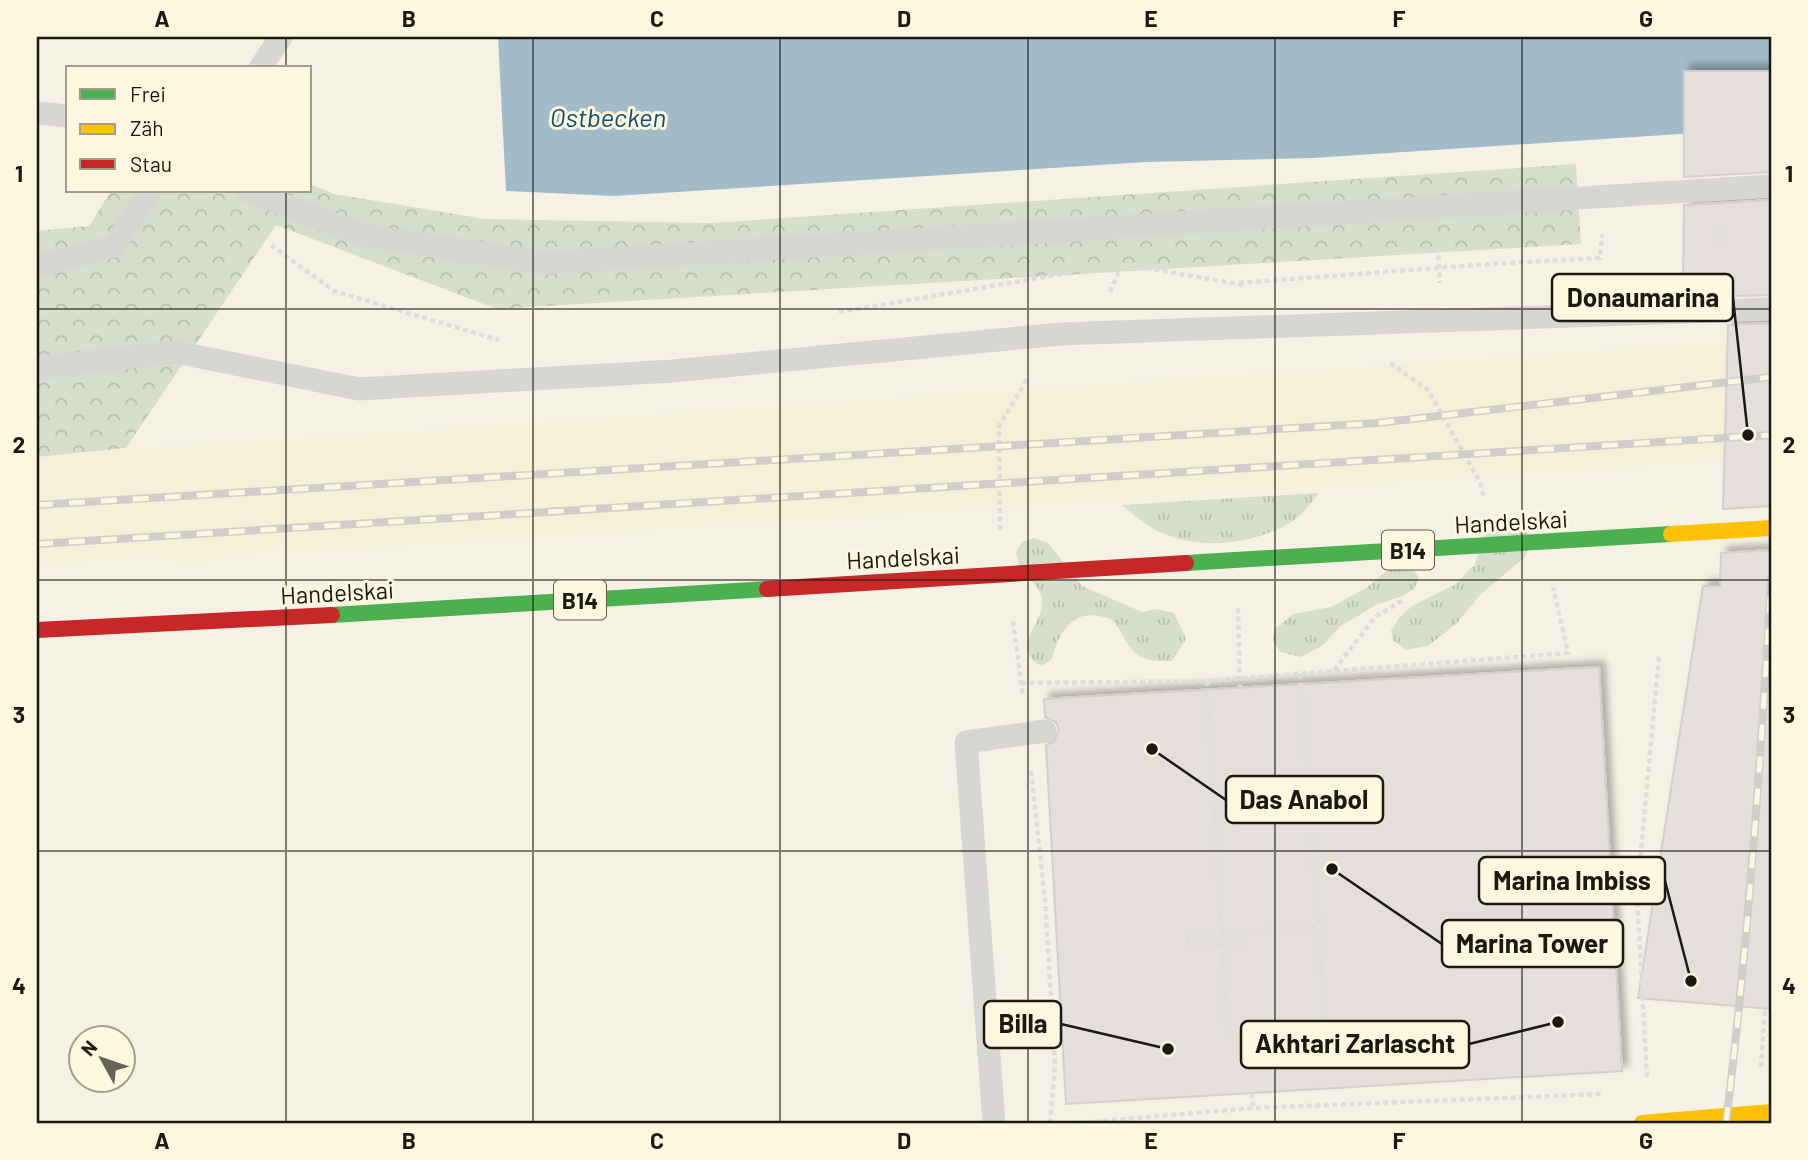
<svg xmlns="http://www.w3.org/2000/svg" width="1808" height="1160" font-family="Barlow,sans-serif">
  <style>
    .built { fill: #f6f0d9 }
    .grass { fill: url(#grass-tufts) }
    .park { fill: url(#park-crowns) }
    .water { fill: #a2bbc8 }
    .building { fill: #e5deda; stroke: #d5ceca; stroke-width: 2; filter: url(#shadow) }
    .lines { fill: none; stroke-linecap: round; stroke-linejoin: round }
    .path { stroke: #deded9; stroke-width: 4.5; stroke-dasharray: 5 3.5; stroke-linecap: butt }
    .lane { stroke: #d7d6d3; stroke-width: 23 }
    .fast { stroke: #4caf50; stroke-width: 16 }
    .slow { stroke: #ffc107; stroke-width: 16 }
    .jam { stroke: #c62828; stroke-width: 16 }
    .rail-casing { stroke: #cfcecb; stroke-width: 8 }
    .rail { stroke: #fcf7de; stroke-width: 5; stroke-dasharray: 16; stroke-linecap: butt }
    .grid { fill: none; stroke: #1b1910; stroke-width: 2; stroke-opacity: 0.55 }
    .labels { text-anchor: middle; dominant-baseline: central; stroke-width: 6; stroke-linejoin: round; paint-order: stroke }
    .shield { fill: #fcf7de; stroke: #5e5c4e; stroke-width: 2 }
    .shield-label { font-size: 23px; font-weight: bold; fill: #1b1910 }
    .street-label { font-size: 24px; fill: #1b1910; stroke: #fcf7de }
    .water-label { font-size: 26px; font-style: italic; fill: #0f4e70; stroke: #fcf7de }
    .leader { fill: none; stroke: #1b1910; stroke-width: 2.5 }
    .callout-dot { fill: #1b1910; stroke: #fcf7de; stroke-width: 2.5 }
    .callout { fill: #fcf7de; stroke: #1b1910; stroke-width: 2.5 }
    .callout-label { font-size: 26px; text-anchor: middle; font-weight: bold; fill: #1b1910 }
    .neatline { fill: none; stroke: #1b1910; stroke-width: 2.5 }
    .grid-label { font-size: 23px; text-anchor: middle; font-weight: bold; fill: #1b1910 }
  </style>
  <defs>
    <pattern id="grass-tufts" width="24" height="20" patternUnits="userSpaceOnUse" patternTransform="scale(1.75)"><rect width="24" height="20" fill="#d7decd"/><path d="M3 7l-1-3M5 7V3M7 7l1-3M15 17l-1-3M17 17v-4M19 17l1-3" fill="none" stroke="#b8beaf"/></pattern>
    <pattern id="park-crowns" width="20" height="18" patternUnits="userSpaceOnUse" patternTransform="scale(1.75)"><rect width="20" height="18" fill="#d7decd"/><path d="M2 6a3 3 0 1 1 6 0M12 15a3 3 0 1 1 6 0" fill="none" stroke="#b8beaf"/></pattern>
    <filter id="shadow"><feDropShadow dx="6" dy="-6" stdDeviation="3.5" flood-color="#0004"/></filter>
  </defs>
  <rect width="100%" height="100%" fill="#f5f2e5"/>
  <polygon class="built" points="1771,339 1771,458 339,550 273,551 190,565 152,556 37,566 37,457 126,448 251,442"/>
  <g class="grass">
    <path d="M 1319,493 C 1311,502 1303,515 1293,521 C 1252,546 1195,552 1152,528 C 1141,521 1131,512 1121,505 Z"/>
    <polygon points="1502,520 1521,524 1533,538 1525,557 1480,595 1456,624 1428,646 1406,650 1393,640 1391,631 1399,618 1412,606 1456,584 1475,564 1488,527"/>
    <path d="M 1034,538 L 1048,543 L 1082,586 L 1142,612 L 1156,609 L 1174,613 L 1186,639 L 1172,661 C 1158,661 1147,662 1135,653 C 1125,644 1123,631 1113,621 C 1109,617 1104,617 1098,616 C 1071,610 1057,637 1052,659 L 1041,666 C 1010,647 1039,630 1042,605 C 1044,588 1028,580 1021,568 C 1018,563 1017,557 1016,552 L 1022,542 Z"/>
    <polygon points="1405,566 1414,570 1419,578 1414,589 1400,597 1378,604 1341,626 1322,646 1301,657 1280,652 1273,640 1274,630 1293,614 1331,607 1366,588 1388,570"/>
  </g>
  <polygon class="park" points="1576,164 1581,244 497,309 276,225 126,448 37,457 37,231 89,226 111,191 310,191 310,184 334,194 485,219 711,223"/>
  <polygon class="water" points="498,37 1771,37 1771,128 1313,158 1147,162 614,196 506,191"/>
  <g class="building">
    <polygon points="1684,71 1771,71 1771,172 1684,177"/>
    <polygon points="1771,200 1771,295 1729,296 1730,284 1683,283 1684,205"/>
    <polygon points="1771,323 1771,506 1723,509 1728,325"/>
    <polygon points="1771,550 1771,1009 1638,998 1703,586 1720,586 1721,553"/>
    <polygon points="1599,667 1622,1071 1066,1104 1046,745 1054,742 1059,730 1056,722 1045,717 1044,699"/>
  </g>
  <g class="lines">
    <g class="path">
      <polyline points="1720,242 1720,229"/>
      <polyline points="271,245 334,291 499,340"/>
      <polyline points="1438,247 1440,283"/>
      <polyline points="1146,268 1244,285"/>
      <polyline points="1239,283 1475,265 1600,258 1602,234"/>
      <polyline points="1110,292 1120,268"/>
      <polyline points="839,312 1068,273"/>
      <polyline points="1390,363 1428,390 1480,482 1484,499"/>
      <polyline points="1000,530 999,426 1028,378"/>
      <polyline points="1238,608 1240,687"/>
      <polyline points="1013,621 1023,696"/>
      <polyline points="1334,670 1375,617 1405,599"/>
      <polyline points="1300,674 1326,1024"/>
      <polyline points="1207,681 1227,1033"/>
      <polyline points="1021,683 1207,681 1568,653 1553,587"/>
      <polyline points="1031,771 1045,900 1055,1065 1050,1123"/>
      <polyline points="1185,938 1319,925"/>
      <polyline points="1186,939 1197,948 1248,944"/>
      <polyline points="1761,1067 1765,1009"/>
      <polyline points="1647,1077 1637,894 1659,656"/>
      <polyline points="1252,1093 1253,1108"/>
      <polyline points="1078,1123 1253,1108 1603,1094"/>
    </g>
    <g class="lane">
      <polyline points="260,68 281,37"/>
      <polyline points="37,113 68,116"/>
      <polyline points="248,191 363,235 544,263 1771,186"/>
      <polyline points="37,267 114,246 150,191"/>
      <polyline points="37,368 175,352 359,389 673,371 1061,334 1771,309"/>
      <polyline points="994,1123 966,742 1045,731"/>
    </g>
    <g class="fast">
      <polyline points="1186,563 1671,534"/>
      <polyline points="332,615 767,589"/>
    </g>
    <g class="slow">
      <polyline points="1671,534 1771,528"/>
      <polyline points="1642,1123 1771,1112"/>
    </g>
    <g class="jam">
      <polyline points="767,589 1186,563"/>
      <polyline points="37,630 332,615"/>
    </g>
    <defs>
      <g id="rail">
        <polyline points="37,505 1378,423 1771,377"/>
        <polyline points="37,544 1771,435"/>
        <path d="M 1726,1123 C 1748,943 1761,761 1771,579"/>
      </g>
    </defs>
    <use href="#rail" class="rail-casing"/>
    <use href="#rail" class="rail"/>
  </g>
  <path class="grid" d="M 286,37 L 286,68M 533,37 L 533,1123M 780,37 L 780,1123M 1028,37 L 1028,1123M 1275,37 L 1275,1123M 1522,37 L 1522,1123M 286,191 L 286,1123M 37,309 L 1771,309M 37,580 L 1771,580M 37,851 L 1771,851"/>
  <g class="labels">
    <g class="shield">
      <rect x="1382" y="530.5" width="52" height="39" rx="5"/>
      <rect x="554" y="580.5" width="52" height="39" rx="5"/>
    </g>
    <g class="shield-label">
      <text x="1408" y="550">B14</text>
      <text x="580" y="600">B14</text>
    </g>
    <g class="street-label">
      <text transform="translate(1511 521) rotate(-3)">Handelskai</text>
      <text transform="translate(903 557) rotate(-3)">Handelskai</text>
      <text transform="translate(337 592) rotate(-3)">Handelskai</text>
    </g>
    <g class="water-label">
      <text x="608" y="116">Ostbecken</text>
    </g>
  </g>
  <path class="leader" d="M1748 435L1733 298M1152 749L1226 800M1691 981L1665 881M1332 869L1442 944M1168 1049L1061 1024M1558 1022L1469 1044"/>
  <g class="callout-dot">
    <circle cx="1748" cy="435" r="7"/>
    <circle cx="1152" cy="749" r="7"/>
    <circle cx="1691" cy="981" r="7"/>
    <circle cx="1332" cy="869" r="7"/>
    <circle cx="1168" cy="1049" r="7"/>
    <circle cx="1558" cy="1022" r="7"/>
  </g>
  <g class="callout">
    <rect x="1552" y="274" width="181" height="47" rx="7"/>
    <rect x="1226" y="776" width="157" height="47" rx="7"/>
    <rect x="1479" y="857" width="186" height="47" rx="7"/>
    <rect x="1442" y="920" width="181" height="47" rx="7"/>
    <rect x="984" y="1001" width="77" height="47" rx="7"/>
    <rect x="1241" y="1021" width="228" height="47" rx="7"/>
  </g>
  <g class="callout-label">
    <text x="1643" y="307">Donaumarina</text>
    <text x="1304" y="809">Das Anabol</text>
    <text x="1572" y="890">Marina Imbiss</text>
    <text x="1532" y="953">Marina Tower</text>
    <text x="1023" y="1033">Billa</text>
    <text x="1355" y="1053">Akhtari Zarlascht</text>
  </g>
  <rect width="1808" height="1160" fill="none" stroke="#fcf7de" stroke-width="77"/>
  <rect x="66" y="66" width="245" height="126" fill="#fcf7de" stroke="#a29e8c" stroke-width="2"/>
  <rect x="80" y="89" width="35" height="10" fill="#4caf50" stroke="#a29e8c" stroke-width="2"/>
  <text x="130" y="102" font-size="21" fill="#1b1910">Frei</text>
  <rect x="80" y="124" width="35" height="10" fill="#ffc107" stroke="#a29e8c" stroke-width="2"/>
  <text x="130" y="136" font-size="21" fill="#1b1910">Zäh</text>
  <rect x="80" y="159" width="35" height="10" fill="#c62828" stroke="#a29e8c" stroke-width="2"/>
  <text x="130" y="172" font-size="21" fill="#1b1910">Stau</text>
  <g transform="translate(102 1059) rotate(310)"><circle r="33" fill="#fcf7de" stroke="#a29e8c" stroke-width="2"/>
  <path d="M0-5L12 26L0 18L-12 26Z" fill="#67655b"/>
  <text y="-10" font-size="19" font-weight="bold" text-anchor="middle" fill="#1b1910">N</text>
  </g>
  <rect x="38" y="38" width="1732" height="1084" class="neatline"/>
  <g class="grid-label">
    <text x="162" y="27">A</text>
    <text x="409" y="27">B</text>
    <text x="657" y="27">C</text>
    <text x="904" y="27">D</text>
    <text x="1151" y="27">E</text>
    <text x="1399" y="27">F</text>
    <text x="1646" y="27">G</text>
    <text x="19" y="182">1</text>
    <text x="1789" y="182">1</text>
    <text x="19" y="453">2</text>
    <text x="1789" y="453">2</text>
    <text x="19" y="723">3</text>
    <text x="1789" y="723">3</text>
    <text x="19" y="994">4</text>
    <text x="1789" y="994">4</text>
    <text x="162" y="1149">A</text>
    <text x="409" y="1149">B</text>
    <text x="657" y="1149">C</text>
    <text x="904" y="1149">D</text>
    <text x="1151" y="1149">E</text>
    <text x="1399" y="1149">F</text>
    <text x="1646" y="1149">G</text>
  </g>
</svg>
